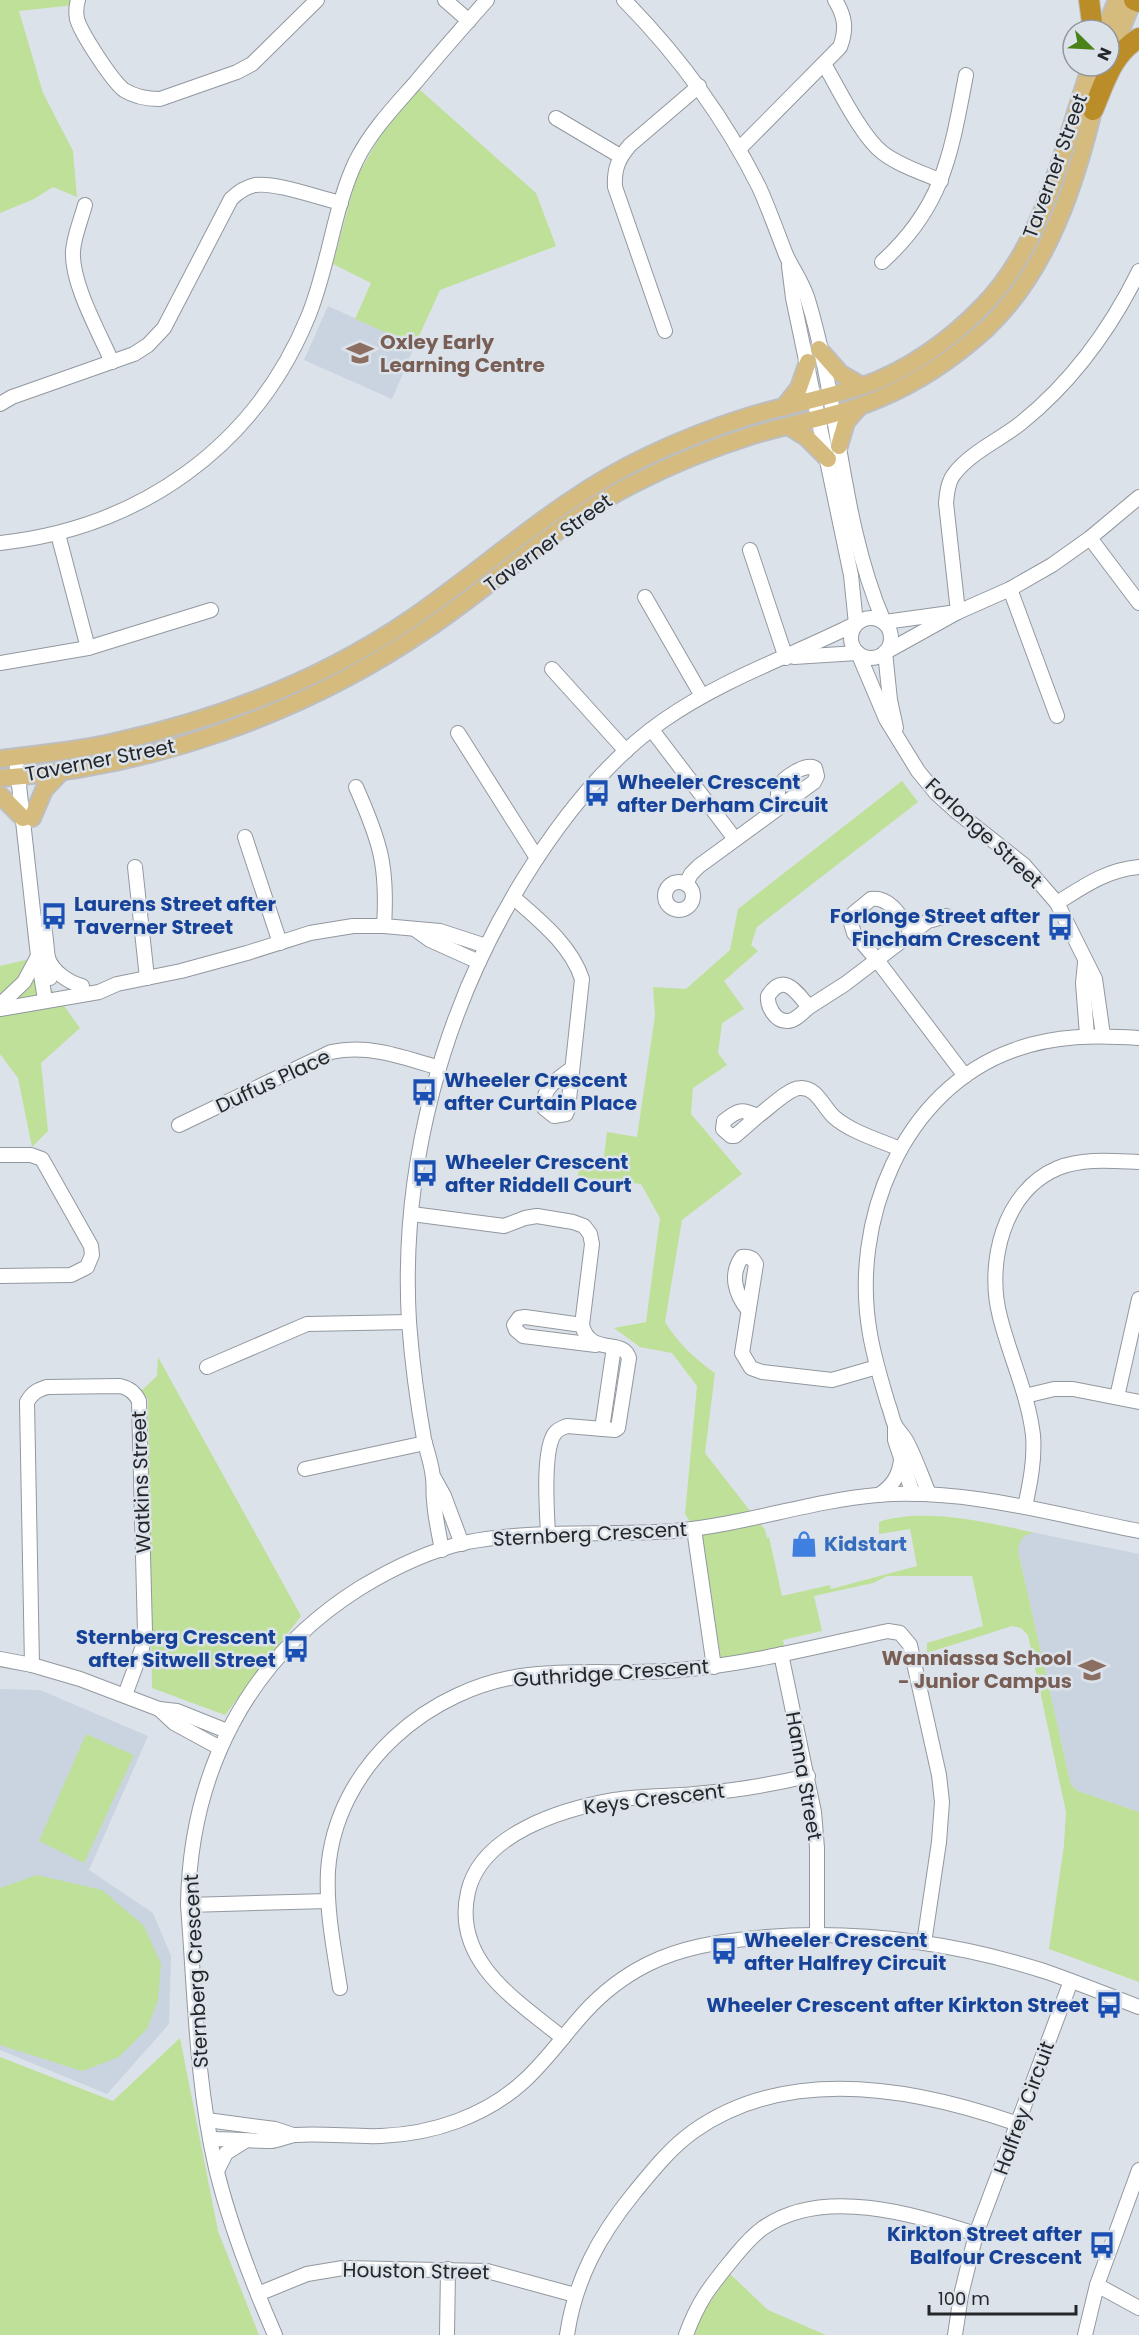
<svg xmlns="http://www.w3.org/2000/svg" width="1139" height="2335" font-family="Poppins,sans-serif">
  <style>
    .built { fill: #c9d4e0 }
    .green { fill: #bfe099 }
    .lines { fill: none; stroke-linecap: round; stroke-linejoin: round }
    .minor-casing { stroke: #92989f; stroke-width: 16 }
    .major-casing { stroke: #bdbebf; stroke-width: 20 }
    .highway-casing { stroke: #bdbebf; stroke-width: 22 }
    .minor { stroke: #fff; stroke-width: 14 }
    .major { stroke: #d6bb7e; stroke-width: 16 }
    .highway { stroke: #ba8d28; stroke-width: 20 }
    .labels { text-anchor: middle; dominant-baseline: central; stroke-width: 5; stroke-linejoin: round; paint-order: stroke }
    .street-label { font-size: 20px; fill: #242629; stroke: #dbe2e9 }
    .education-label { font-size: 20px; font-weight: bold; fill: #785e54; stroke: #dbe2e9; text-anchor: start }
    .transit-label { font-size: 20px; font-weight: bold; fill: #164399; stroke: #dbe2e9; text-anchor: start }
    .shop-label { font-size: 20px; font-weight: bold; fill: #366cbe; stroke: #dbe2e9; text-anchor: start }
  </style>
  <rect width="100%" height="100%" fill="#dbe2e9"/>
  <g class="built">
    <polygon points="328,306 415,345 392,399 304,360"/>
    <polygon points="1028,1533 1036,1533 1139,1554 1139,1812 1078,1791 1071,1785 1018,1551 1018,1543 1022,1537"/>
    <polygon points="0,1689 40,1690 148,1736 89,1870 153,1913 171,1956 169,2024 107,2094 0,2050"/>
  </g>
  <g class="green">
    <polygon points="0,0 75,0 74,5 19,11 43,93 73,151 77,197 53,187 34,199 0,213"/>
    <polygon points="419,89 536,193 556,246 440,290 415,345 355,319 371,283 333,264 356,178 383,131"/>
    <path d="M 902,781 L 918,802 L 757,927 L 751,945 L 758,951 L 724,981 L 744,1009 L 722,1023 L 718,1053 L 727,1065 L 693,1088 L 691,1114 L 742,1174 L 682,1220 L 665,1322 C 677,1342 696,1360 715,1373 L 705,1453 L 765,1530 L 767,1538 L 769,1537 L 782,1596 L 830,1585 L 831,1589 L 917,1566 L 910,1529 L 879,1534 L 879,1522 C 925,1507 989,1523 1036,1533 C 1024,1533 1019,1539 1018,1551 L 1071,1785 L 1078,1791 L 1139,1812 L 1139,1982 L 1049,1949 L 1064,1845 L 1066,1812 L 1028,1635 L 1021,1628 L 1012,1626 L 927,1653 L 927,1643 L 983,1626 L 972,1576 L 887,1576 L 873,1583 L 814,1596 L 822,1631 L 783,1640 L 785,1651 L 721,1660 L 703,1541 L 685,1514 L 697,1386 L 672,1353 L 640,1347 L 614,1328 L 646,1322 L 660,1218 L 641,1184 L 578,1177 L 579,1161 L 603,1164 L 607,1132 L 637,1137 L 655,1016 L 653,987 L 686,989 L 730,950 L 738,909 Z"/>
    <polygon points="30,959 80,1028 41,1063 48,1131 32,1147 18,1078 0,1054 0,966"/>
    <polygon points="158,1357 301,1616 225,1715 152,1688 148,1399 141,1391 157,1376"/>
    <polygon points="86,1734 134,1755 84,1863 39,1841"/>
    <polygon points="37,1875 102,1890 144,1926 161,1964 158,2000 147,2029 119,2057 82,2071 0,2045 0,1888"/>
    <polygon points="180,2038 218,2231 259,2335 0,2335 0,2057 113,2101"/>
    <polygon points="730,2274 768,2310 826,2335 695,2335 702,2314"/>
  </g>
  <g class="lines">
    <defs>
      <g id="minor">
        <path d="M 78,0 C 76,6 76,13 77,19 C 81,33 112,81 124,90 C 135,97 147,99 160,99 L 237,72 L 252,64 L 317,0"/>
        <polyline points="445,0 469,21"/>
        <path d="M 624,0 C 679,56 724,117 759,187 C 769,209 777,232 786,255 C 793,270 803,283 808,300 C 840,405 840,520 884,622"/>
        <path d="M 824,64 C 839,89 861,136 883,153 C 900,166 921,172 941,181"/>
        <polyline points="556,118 620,156"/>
        <path d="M 739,149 L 840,47 C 847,29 845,16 835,0"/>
        <path d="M 85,205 C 81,220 74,236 73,251 C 71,283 99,332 112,362"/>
        <path d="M 882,262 C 944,206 951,153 966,75"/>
        <polyline points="789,266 793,298 851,575 856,624"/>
        <path d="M 665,331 L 615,187 C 614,169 618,159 630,145 L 699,86"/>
        <path d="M 0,404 L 12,397 L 134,354 L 148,345 L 164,328 L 231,199 C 238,192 245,187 255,185 C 276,182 319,198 341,203"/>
        <polyline points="58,534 88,648"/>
        <polyline points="1090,538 1139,603"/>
        <path d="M 0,543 C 139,528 254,448 308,317 C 329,266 333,210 356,161 C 371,131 394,107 416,82 C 439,54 463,27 487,0"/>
        <polyline points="750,550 786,658"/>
        <polyline points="1010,589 1057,716"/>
        <polyline points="645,597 702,696"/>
        <path d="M 958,612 L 946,503 C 947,493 948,481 955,473 C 970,453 1001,439 1021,423 C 1073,381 1110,330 1139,271"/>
        <circle cx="871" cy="638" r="20"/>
        <polyline points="885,622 950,613"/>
        <polyline points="885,652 890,700 896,728"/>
        <polyline points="886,652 958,612 1010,589 1052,565 1090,538 1139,497"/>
        <polyline points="858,653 886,719 918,771 936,793 957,812 1024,865 1057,903 1095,979 1103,1035"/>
        <polyline points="794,657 857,653"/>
        <polyline points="0,663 88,648 211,610"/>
        <polyline points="552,669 626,751"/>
        <polyline points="652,730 735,839"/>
        <polyline points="458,733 537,858"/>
        <polyline points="17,767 38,956 45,1000"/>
        <path d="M 356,787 C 380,841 388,866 384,926"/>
        <polyline points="245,837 280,943"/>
        <polyline points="135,867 147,978"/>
        <circle cx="679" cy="896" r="14"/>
        <path d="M 686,884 L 691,874 L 699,866 L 814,782 L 817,776 L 815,768 C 806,763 783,777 779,787 C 777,792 778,800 778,806"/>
        <path d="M 513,897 C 539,920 571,945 582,979 L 568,1109 L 566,1114 L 554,1116 L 544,1108 C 541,1088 558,1079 571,1069"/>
        <path d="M 1057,903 C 1084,886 1106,870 1139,867"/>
        <polyline points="44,922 50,978"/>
        <polyline points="416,930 430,940 479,962"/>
        <path d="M 912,933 C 902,919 891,896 871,899 L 854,913 L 851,923 L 854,933 L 877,960 L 965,1076"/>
        <path d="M 48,958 C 53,972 68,982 82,986"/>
        <polyline points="1085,963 1083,983 1087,1035"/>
        <polyline points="6,999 24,982 38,956"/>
        <path d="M 809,1007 C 803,1012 795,1021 788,1021 C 775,1022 767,1006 768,996 C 784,971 797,993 809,1007 L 845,984 L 928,921 L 946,916"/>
        <polyline points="0,1009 99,992 117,984 181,971 247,953 310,933 353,926 384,926 440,931 486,946"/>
        <path d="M 758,1116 L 735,1136 L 731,1136 L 723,1129 L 724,1121 C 739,1109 741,1109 758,1116 C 768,1109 789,1088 800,1088 C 817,1087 823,1107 834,1117 C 851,1132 879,1140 900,1149"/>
        <path d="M 179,1125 L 331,1052 C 369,1044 403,1057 439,1068"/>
        <polyline points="0,1155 31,1155 42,1159 91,1246 92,1255 87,1267 71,1275 0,1276"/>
        <path d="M 412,1214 L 504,1226 L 525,1218 L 537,1216 L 573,1222 L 584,1226 L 590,1234 L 592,1244 L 582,1325 C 590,1357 623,1337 629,1358 L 618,1428 L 615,1430 L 567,1426 C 562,1428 558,1429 555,1433 C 542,1450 547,1512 548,1534"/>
        <path d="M 748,1310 C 736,1295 729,1275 742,1257 C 749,1256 753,1258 756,1264 L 742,1353 L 751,1368 L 762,1372 L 832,1380 L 877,1367"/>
        <polyline points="582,1325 525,1317 519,1318 514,1325 516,1330 523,1336 596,1345"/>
        <polyline points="207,1367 307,1324 409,1322"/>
        <polyline points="1025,1396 1054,1389 1073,1389 1139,1402"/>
        <polyline points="1117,1397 1139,1299"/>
        <polyline points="895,1425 895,1440 913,1494"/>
        <polyline points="602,1429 614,1347"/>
        <polyline points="305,1469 425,1443"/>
        <polyline points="434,1478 444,1496 462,1544"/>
        <path d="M 929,1494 C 922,1477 916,1460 908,1444 C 905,1437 899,1432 895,1425 C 892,1419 891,1411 888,1404 C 881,1380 874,1358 870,1334 C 850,1222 902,1090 1014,1050 C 1055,1035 1096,1035 1139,1038"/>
        <path d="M 879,1495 C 892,1486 899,1477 901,1460"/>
        <path d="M 1025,1507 C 1030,1483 1035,1460 1033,1435 C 1028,1394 1010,1357 1000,1317 C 986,1264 1003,1191 1058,1168 C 1084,1158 1112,1161 1139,1162"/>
        <polyline points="694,1529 714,1667"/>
        <path d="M 442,1550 C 439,1534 435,1517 434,1500 C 433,1493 434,1485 433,1478 C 432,1465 427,1452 424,1439 C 417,1400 412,1361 409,1322 C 400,1168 442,1011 523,880 C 560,820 605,761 664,720 C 723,679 791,656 855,624"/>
        <polyline points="781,1654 814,1812 817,1848 817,1935"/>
        <polyline points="0,1659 32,1665 80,1679 159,1709 177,1711 227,1731"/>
        <path d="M 32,1665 L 27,1402 C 32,1393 37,1390 47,1387 L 120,1386 C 129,1388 135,1392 139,1401 L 145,1632 L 142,1649 L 125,1695"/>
        <polyline points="159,1709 174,1723 220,1748"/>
        <polyline points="188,1905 328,1901"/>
        <path d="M 340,1988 C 334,1949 326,1910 328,1871 C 335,1766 430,1686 529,1675 C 579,1669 629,1675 679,1670 C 749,1664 819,1646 888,1631 L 900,1633 L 910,1645 L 939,1775 L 942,1802 L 939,1842 L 924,1943"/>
        <path d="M 563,2038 C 517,2001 452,1961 468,1892 C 481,1834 562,1809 614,1800 C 644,1795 675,1797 705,1793 C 740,1790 774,1784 808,1776"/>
        <polyline points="207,2120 275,2129 293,2135"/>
        <path d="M 210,2139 C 231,2139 251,2141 271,2141 C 279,2140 287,2136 295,2135 C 324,2133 353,2137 381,2136 C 433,2134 486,2116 524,2081 C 547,2060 564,2035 584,2013 C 602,1993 624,1976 648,1964 C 682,1947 718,1942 755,1938 C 853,1929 952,1942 1044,1971 C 1076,1982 1108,1995 1139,2007"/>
        <polyline points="217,2171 226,2153 245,2141"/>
        <polyline points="1097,2285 1139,2308"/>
        <polyline points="258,2294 307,2274 343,2268 487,2271 575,2295"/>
        <path d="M 275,2335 C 251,2280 230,2226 216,2168 C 196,2082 195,1992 188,1905 C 190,1773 247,1659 360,1588 C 393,1568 430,1550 468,1542 C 536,1529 605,1536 674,1531 C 743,1525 809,1501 877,1495 C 966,1488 1052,1514 1139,1531"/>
        <polyline points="447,2335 448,2269"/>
        <path d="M 567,2335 C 575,2280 599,2236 634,2193 C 652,2171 670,2148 694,2131 C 789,2064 916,2088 1018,2124"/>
        <path d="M 686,2335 C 698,2302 709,2288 731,2261 C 741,2249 750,2237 763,2228 C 822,2186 913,2214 976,2234"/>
        <polyline points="955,2335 961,2295 976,2234 1071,1981"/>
        <polyline points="1085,2335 1097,2285 1139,2170"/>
      </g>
      <g id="major">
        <polyline points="1105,30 1117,0"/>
        <polyline points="1109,59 1133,0"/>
        <polyline points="819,349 841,374 862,386"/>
        <polyline points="783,408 799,388 808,362"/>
        <polyline points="788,426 806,437 828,459"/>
        <polyline points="839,446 846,422 860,406"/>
        <path d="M 0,759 C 38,754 78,751 115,742 C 219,719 323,679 411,619 C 491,564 560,497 648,456 C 681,440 715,427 750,416 C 787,405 826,398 863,386 C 907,371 949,341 982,307 C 1045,243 1062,149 1091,66"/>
        <path d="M 0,778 C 150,768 303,714 427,629 C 497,582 558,522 633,484 C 672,464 712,448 753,435 C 794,423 838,416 878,399 C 917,383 954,358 986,329 C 1049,270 1077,180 1096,98"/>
        <polyline points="0,795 23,818"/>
        <polyline points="32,818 44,790 61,772"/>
      </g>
      <g id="highway">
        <polyline points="1089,0 1093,30"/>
        <polyline points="1134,0 1139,2"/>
        <path d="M 1093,110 C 1105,82 1112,54 1139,38"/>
      </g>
    </defs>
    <use href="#minor" class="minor-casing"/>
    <use href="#major" class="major-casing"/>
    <use href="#highway" class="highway-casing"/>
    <use href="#minor" class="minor"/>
    <use href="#major" class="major"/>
    <use href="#highway" class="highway"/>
  </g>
  <defs>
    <symbol id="school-bare" viewBox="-9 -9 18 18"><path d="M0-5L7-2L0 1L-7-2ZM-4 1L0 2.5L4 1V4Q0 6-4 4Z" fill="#8d6e63" stroke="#dbe2e9" stroke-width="2.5" paint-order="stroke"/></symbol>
    <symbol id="bus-bare" viewBox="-9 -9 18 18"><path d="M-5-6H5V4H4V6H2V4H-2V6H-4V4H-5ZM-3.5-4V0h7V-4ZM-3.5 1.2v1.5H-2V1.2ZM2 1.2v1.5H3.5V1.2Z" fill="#1a4fb4" stroke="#dbe2e9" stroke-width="2.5" paint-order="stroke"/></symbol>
    <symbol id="shop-bare" viewBox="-9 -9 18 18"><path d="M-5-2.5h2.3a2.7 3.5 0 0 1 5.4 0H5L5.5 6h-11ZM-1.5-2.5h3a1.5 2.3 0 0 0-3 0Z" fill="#3f7fe0" stroke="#dbe2e9" stroke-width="2.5" paint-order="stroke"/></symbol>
  </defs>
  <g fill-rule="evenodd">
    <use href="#school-bare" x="341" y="334" width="38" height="38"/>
    <use href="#bus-bare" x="578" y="774" width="38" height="38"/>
    <use href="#bus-bare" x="35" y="897" width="38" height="38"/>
    <use href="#bus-bare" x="1041" y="908" width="38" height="38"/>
    <use href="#bus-bare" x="405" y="1073" width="38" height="38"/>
    <use href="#bus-bare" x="406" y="1154" width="38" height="38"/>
    <use href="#shop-bare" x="785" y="1525" width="38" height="38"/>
    <use href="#bus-bare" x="277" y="1630" width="38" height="38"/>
    <use href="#school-bare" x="1073" y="1651" width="38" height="38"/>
    <use href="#bus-bare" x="705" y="1932" width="38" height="38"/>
    <use href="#bus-bare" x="1090" y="1986" width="38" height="38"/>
    <use href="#bus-bare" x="1083" y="2226" width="38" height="38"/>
  </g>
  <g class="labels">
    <g class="street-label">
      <text transform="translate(1055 166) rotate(-70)">Taverner Street</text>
      <text transform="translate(548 543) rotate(-36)">Taverner Street</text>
      <text transform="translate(100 760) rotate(-11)">Taverner Street</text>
      <text transform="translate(984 833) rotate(43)">Forlonge Street</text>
      <text transform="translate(273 1081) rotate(-25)">Duffus Place</text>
      <text transform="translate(141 1482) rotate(-92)">Watkins Street</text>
      <text transform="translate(590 1534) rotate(-3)">Sternberg Crescent</text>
      <text transform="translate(611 1673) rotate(-4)">Guthridge Crescent</text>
      <text transform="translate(804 1776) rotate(80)">Hanna Street</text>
      <text transform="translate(654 1799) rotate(-7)">Keys Crescent</text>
      <text transform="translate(196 1971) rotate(-93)">Sternberg Crescent</text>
      <text transform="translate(1024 2108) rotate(-70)">Halfrey Circuit</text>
      <text transform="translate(416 2271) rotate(1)">Houston Street</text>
    </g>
    <g class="education-label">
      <text x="380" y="342">Oxley Early<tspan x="380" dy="23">Learning Centre</tspan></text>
      <text x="1072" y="1658" text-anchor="end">Wanniassa School<tspan x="1072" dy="23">- Junior Campus</tspan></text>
    </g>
    <g class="transit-label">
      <text x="617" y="782">Wheeler Crescent<tspan x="617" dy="23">after Derham Circuit</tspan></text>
      <text x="74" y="904">Laurens Street after<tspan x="74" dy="23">Taverner Street</tspan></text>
      <text x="1040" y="916" text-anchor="end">Forlonge Street after<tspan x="1040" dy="23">Fincham Crescent</tspan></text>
      <text x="444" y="1080">Wheeler Crescent<tspan x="444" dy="23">after Curtain Place</tspan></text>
      <text x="445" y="1162">Wheeler Crescent<tspan x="445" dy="23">after Riddell Court</tspan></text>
      <text x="276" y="1637" text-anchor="end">Sternberg Crescent<tspan x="276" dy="23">after Sitwell Street</tspan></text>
      <text x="744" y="1940">Wheeler Crescent<tspan x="744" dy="23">after Halfrey Circuit</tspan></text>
      <text x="1089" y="2005" text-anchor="end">Wheeler Crescent after Kirkton Street</text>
      <text x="1082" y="2234" text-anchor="end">Kirkton Street after<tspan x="1082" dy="23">Balfour Crescent</tspan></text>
    </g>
    <g class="shop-label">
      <text x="824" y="1544">Kidstart</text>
    </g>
  </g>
  <g transform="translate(1091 48) rotate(114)"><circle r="28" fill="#dbe2e9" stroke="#92979c" stroke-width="1.5"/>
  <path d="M0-4.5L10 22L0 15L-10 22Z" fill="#4a8118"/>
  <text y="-9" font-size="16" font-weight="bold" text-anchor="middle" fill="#242629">N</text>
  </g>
  <path d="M929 2305v9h147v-9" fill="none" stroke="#242629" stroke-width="3"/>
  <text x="938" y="2305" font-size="18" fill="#242629" stroke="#dbe2e9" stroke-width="4.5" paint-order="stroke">100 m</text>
</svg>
